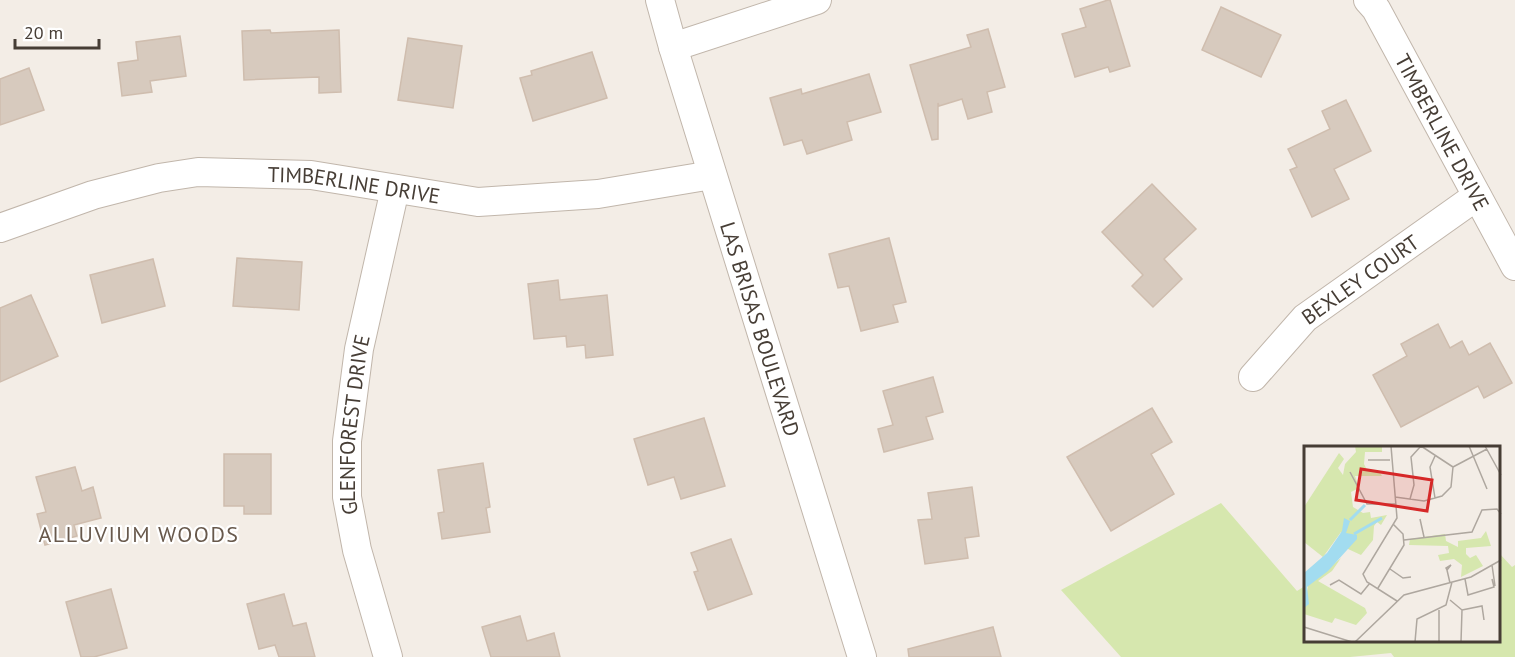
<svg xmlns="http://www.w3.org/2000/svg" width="1515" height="657" font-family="'PT Sans',sans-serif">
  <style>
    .green { fill: #d6e7ae }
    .building { fill: #d7cabe; stroke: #cfbdae; stroke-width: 1.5 }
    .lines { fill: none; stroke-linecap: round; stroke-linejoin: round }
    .street-casing { stroke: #c1b6ab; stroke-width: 30 }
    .street { stroke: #fff; stroke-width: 28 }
    .labels { text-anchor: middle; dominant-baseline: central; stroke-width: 4.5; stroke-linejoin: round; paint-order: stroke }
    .street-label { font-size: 21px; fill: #463d35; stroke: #fff }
    .neighbourhood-label { font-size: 22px; letter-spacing: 1.5px; fill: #68594c; stroke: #fff }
    .inset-river { fill: none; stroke: #a2dcf0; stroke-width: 3 }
    .inset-road { fill: none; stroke: #aea79f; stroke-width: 1.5 }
    .view { fill: #d62828; fill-opacity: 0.15; stroke: #d62828; stroke-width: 3 }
    .inset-edge { fill: none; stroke: #463d35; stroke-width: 3 }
  </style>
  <rect width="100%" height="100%" fill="#f3ede6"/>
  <polygon class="green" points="1221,503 1297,591 1305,586 1305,640 1498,640 1499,553 1512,567 1515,565 1515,657 1394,657 1391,653 1350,657 1121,657 1061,590"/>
  <g class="building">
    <polygon points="1108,0 1110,0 1130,66 1110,72 1108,67 1075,77 1062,34 1086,27 1080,9"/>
    <polygon points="1221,7 1281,35 1261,77 1202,50"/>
    <polygon points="988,29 1005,87 987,92 992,112 968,119 962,99 939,106 938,103 938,139 932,140 910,65 971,47 967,35"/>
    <polygon points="270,30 271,33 339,30 341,92 319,93 319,77 244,80 242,31"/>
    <polygon points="180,36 186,76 150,81 152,92 122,96 118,63 138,60 136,42"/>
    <polygon points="408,38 462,46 453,108 398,100"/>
    <polygon points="592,52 607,98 533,121 520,78 532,75 531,71"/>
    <polygon points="29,68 44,110 0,125 0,79"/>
    <polygon points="869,74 881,112 847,122 852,140 807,154 802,140 784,145 770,98 801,89 802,94"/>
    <polygon points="1346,100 1371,151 1334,169 1349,199 1312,217 1290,170 1297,167 1288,149 1330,129 1322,111"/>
    <polygon points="1152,184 1196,229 1164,259 1182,279 1153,307 1132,286 1143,275 1102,232"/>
    <polygon points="889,238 906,302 893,305 898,322 861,331 849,286 838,288 829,254"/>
    <polygon points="237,258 302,262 299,310 233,306"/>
    <polygon points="153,259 165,306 102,323 90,275"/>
    <polygon points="558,280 560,300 607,295 613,355 586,358 585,345 567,347 566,336 534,339 528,284"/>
    <polygon points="31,295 58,356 0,382 0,308"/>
    <polygon points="1438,324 1450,348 1462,341 1469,355 1490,343 1512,383 1484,398 1478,386 1401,427 1373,375 1407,356 1401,344"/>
    <polygon points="933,377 943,412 926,417 933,439 884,452 878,429 893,425 883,391"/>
    <polygon points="1152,408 1172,442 1151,454 1174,494 1111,531 1067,457"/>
    <polygon points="704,418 725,486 681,499 674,477 648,485 634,439"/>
    <polygon points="224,454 271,454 271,514 244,514 244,506 224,506"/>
    <polygon points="483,463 490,507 486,508 490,532 442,539 438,513 444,512 438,470"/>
    <polygon points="75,467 82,491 93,487 101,518 74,525 77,536 45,545 37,514 46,512 36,477"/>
    <polygon points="972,487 979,536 965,538 968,558 925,564 918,520 932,519 928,493"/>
    <polygon points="731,539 752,594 708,610 694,572 698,571 691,553"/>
    <polygon points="111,589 127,648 94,657 81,657 66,602"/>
    <polygon points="284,594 293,626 306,623 315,657 279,657 275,645 259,649 247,604"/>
    <polygon points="520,616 527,641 554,633 560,657 491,657 482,627"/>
    <polygon points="993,627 1001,657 909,657 908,649"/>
  </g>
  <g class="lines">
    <defs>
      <g id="street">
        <path id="s1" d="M 660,0 L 673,47 L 862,657"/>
        <path id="s2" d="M 1368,0 L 1376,9 L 1515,266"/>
        <polyline points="673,47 817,0"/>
        <path id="s3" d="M 0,228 L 93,195 L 159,178 L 198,172 L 311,175 L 478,202 L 598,194 L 712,175"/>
        <path id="s4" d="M 1253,377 L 1305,318 L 1477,196"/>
        <path id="s5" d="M 388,657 L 357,550 L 347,497 L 347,441 L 359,349 L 395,189"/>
      </g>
    </defs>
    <use href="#street" class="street-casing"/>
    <use href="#street" class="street"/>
  </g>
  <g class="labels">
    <g class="street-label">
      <text stroke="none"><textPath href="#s2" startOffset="152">TIMBERLINE DRIVE</textPath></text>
      <text stroke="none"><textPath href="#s3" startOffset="363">TIMBERLINE DRIVE</textPath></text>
      <text stroke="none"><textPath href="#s4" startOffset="146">BEXLEY COURT</textPath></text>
      <text stroke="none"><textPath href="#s1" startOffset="344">LAS BRISAS BOULEVARD</textPath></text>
      <text stroke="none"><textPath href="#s5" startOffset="238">GLENFOREST DRIVE</textPath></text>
    </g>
    <g class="neighbourhood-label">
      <text x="139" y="534">ALLUVIUM WOODS</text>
    </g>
  </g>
  <g transform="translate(1304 446)">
    <rect width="196" height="196" fill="#f3ede6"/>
    <path d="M 51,0 L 78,0 L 78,6 L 61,6 L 60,18 L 63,24 L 75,25 L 78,30 L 51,30 L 55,42 L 47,46 L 49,61 L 59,67 L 66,66 L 67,72 L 83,69 L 77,79 L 73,76 L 70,80 L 69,94 L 57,109 L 44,103 L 42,88 L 37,86 L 19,111 L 0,96 L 0,61 L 35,7 L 40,13 L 34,22 L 39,29 L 41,18 L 52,6 ZM 182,85 L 187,100 L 162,102 L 162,108 L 166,112 L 172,109 L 179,120 L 157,131 L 158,119 L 150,113 L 136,115 L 134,109 L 145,107 L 144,100 L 105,99 L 106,93 L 141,88 L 142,95 L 154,101 L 154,95 L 177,92 ZM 37,112 L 28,125 L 14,135 L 61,162 L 63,167 L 52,179 L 31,172 L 28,177 L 0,168 L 4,139 Z" fill="#d6e7ae"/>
    <path d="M 40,72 L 46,75 L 42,87 L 53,89 L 53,93 L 24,125 L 3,141 L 5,158 L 0,162 L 0,127 L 23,107 L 38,85 Z" fill="#a2dcf0"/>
    <path class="inset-river" d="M 46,74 L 61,59M 50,88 L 78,72"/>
    <path class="inset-road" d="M 87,0 L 93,72 L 59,128 L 63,136 L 93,155M 165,0 L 183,43M 181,0 L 197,29M 131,10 L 126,21 L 131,52M 64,14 L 86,14M 149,21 L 183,3M 46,26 L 63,58 L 92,58M 91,51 L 120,55 L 138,50 L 147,41 L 149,21 L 117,0M 106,53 L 110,39 L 107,11 L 117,0M 116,73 L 120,91M 100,94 L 168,86 L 178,64 L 193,63 L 197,68M 188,119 L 191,140M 86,123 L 99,132 L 107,131M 143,124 L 147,119 L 142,122 L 143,124 L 146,137M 161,133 L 164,149 L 190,141 L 188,133M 26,139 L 35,134 L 57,148 L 66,137M 74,142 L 100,99 L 99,88 L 89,78M 146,154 L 158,164 L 157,196M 135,164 L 135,196M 158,164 L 178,160 L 180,174M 0,181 L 48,196M 51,196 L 100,149 L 167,131 L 197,114M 111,196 L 113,173 L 142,159 L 148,136"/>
    <path class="view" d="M 57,23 L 128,34 L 123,65 L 52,54 Z"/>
    <rect width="196" height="196" class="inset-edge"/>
  </g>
  <path d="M15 39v9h84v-9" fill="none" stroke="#463d35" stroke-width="3"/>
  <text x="24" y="39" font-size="18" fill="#463d35" stroke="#ffffff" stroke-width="4.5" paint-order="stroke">20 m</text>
</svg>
